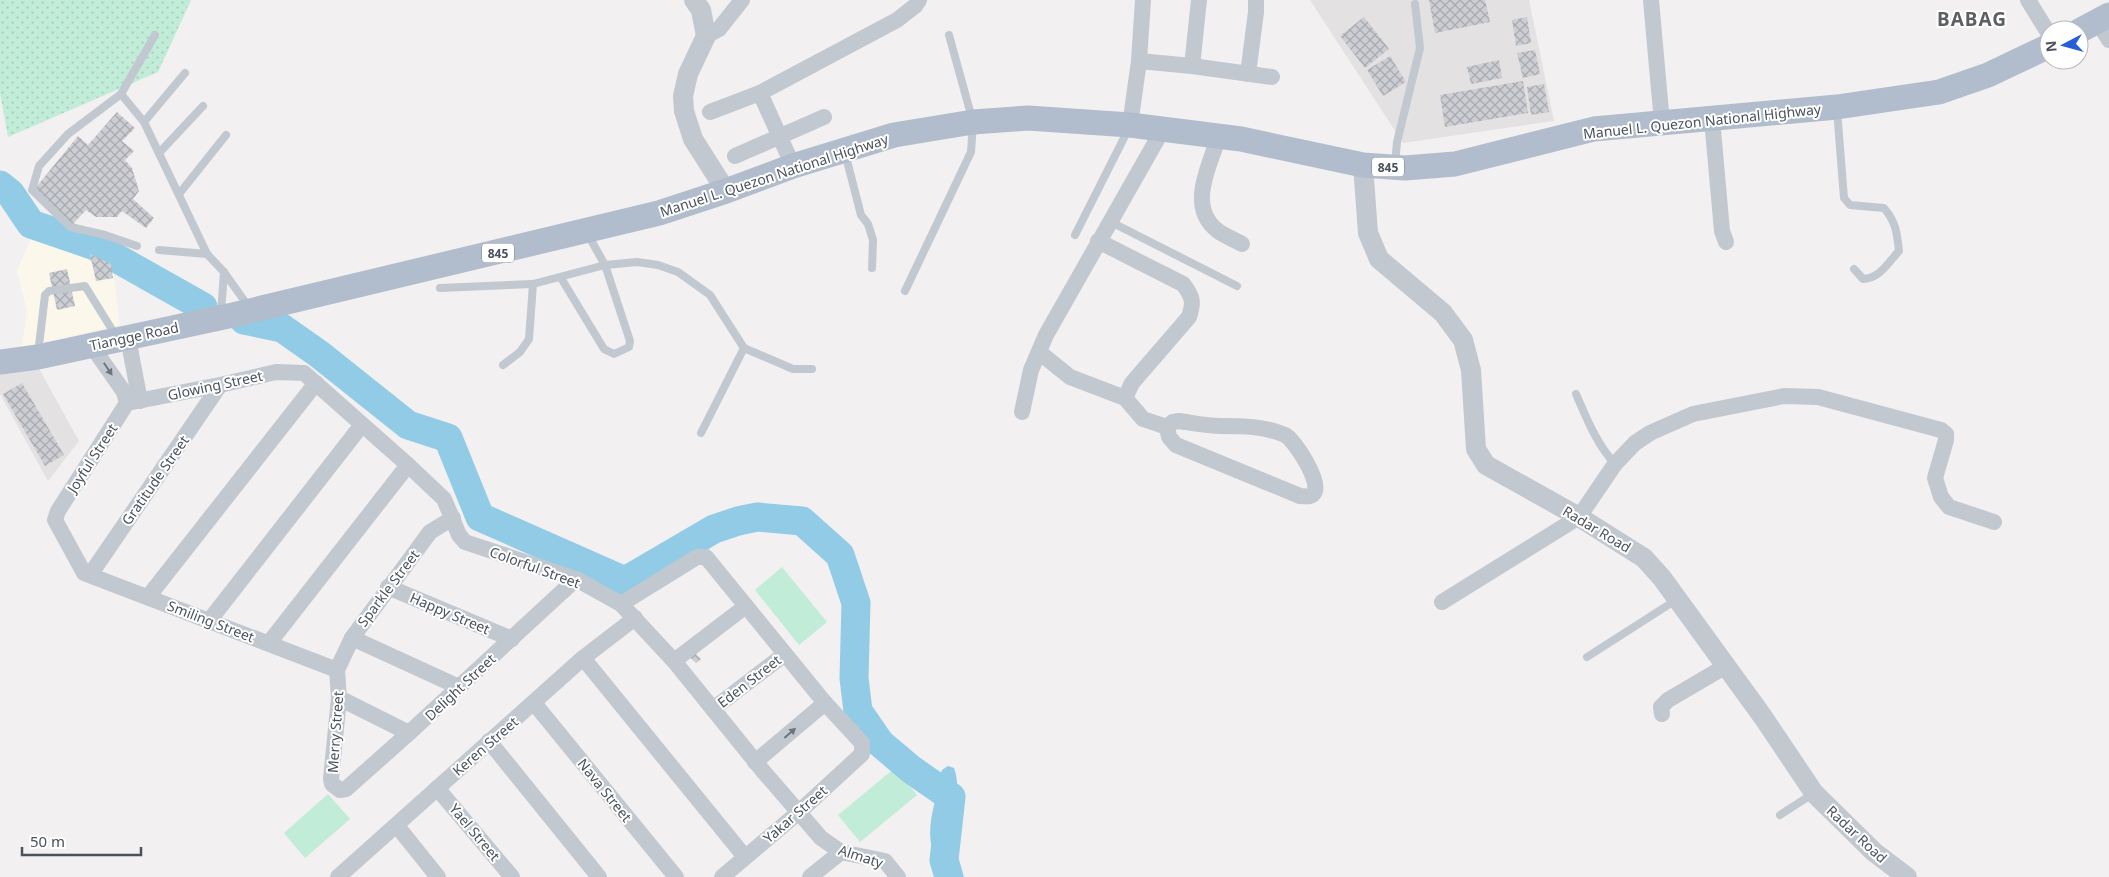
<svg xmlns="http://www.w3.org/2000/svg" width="2109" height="877" font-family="'Noto Sans',sans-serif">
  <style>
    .commercial { fill: #fbf8eb }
    .education { fill: #e3e1e1 }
    .grass { fill: url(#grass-dots) }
    .park { fill: #c1ecd7 }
    .water { fill: #91cbe6 }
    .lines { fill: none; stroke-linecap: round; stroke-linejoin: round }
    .river { stroke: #91cbe6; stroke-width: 29 }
    .building { fill: url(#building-cross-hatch) }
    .service { stroke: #c1c8d0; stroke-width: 8 }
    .minor { stroke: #c1c8d0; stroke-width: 16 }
    .tertiary { stroke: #c1c8d0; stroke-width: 20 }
    .primary { stroke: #b1bccc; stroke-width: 25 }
    .oneway { fill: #6d757f }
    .labels { text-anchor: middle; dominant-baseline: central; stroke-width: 4; stroke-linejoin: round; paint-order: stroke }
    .shield { fill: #fff; stroke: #80858d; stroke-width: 1 }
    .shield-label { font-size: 12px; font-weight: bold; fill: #49515c }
    .street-label { font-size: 14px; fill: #49515c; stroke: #fff }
    .district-label { font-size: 19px; font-weight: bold; letter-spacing: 1px; fill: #5d5f64; stroke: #fff }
  </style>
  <defs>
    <pattern id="grass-dots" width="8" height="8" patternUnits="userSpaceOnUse" patternTransform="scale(1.25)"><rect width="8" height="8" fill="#c1ecd7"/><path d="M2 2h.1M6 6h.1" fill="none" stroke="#a7ccbb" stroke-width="1.8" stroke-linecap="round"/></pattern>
    <pattern id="building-cross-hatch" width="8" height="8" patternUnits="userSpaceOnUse" patternTransform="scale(1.25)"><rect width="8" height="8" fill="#cdced4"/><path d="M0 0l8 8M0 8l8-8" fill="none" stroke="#a8aaaf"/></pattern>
  </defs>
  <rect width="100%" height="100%" fill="#f2f0f0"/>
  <polygon class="commercial" points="36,229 112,262 120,325 22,347 27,312 17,270"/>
  <g class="education">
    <polygon points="1310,0 1529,0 1554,121 1403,143"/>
    <polygon points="38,367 79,441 48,481 0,394 0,372"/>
  </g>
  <polygon class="grass" points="0,0 191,0 158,72 8,137 0,93"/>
  <g class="park">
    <polygon points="782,567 827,622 799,645 755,590"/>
    <polygon points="895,768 917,795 860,842 838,815"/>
    <polygon points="328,794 350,819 305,858 284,833"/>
  </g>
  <path class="water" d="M 948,766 L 954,768 C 965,797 943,828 951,857 C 954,864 959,871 964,877 L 945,877 C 928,848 927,833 935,801 C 937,790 938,780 942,770 Z"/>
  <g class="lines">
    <g class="river">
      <polyline points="0,185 10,193 31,224 95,246 203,307"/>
      <polyline points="244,320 282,328 319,354 408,425 448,438 480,517 625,581 714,529 738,521 757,517 802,521 840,555 856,603 854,678 858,711 880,743 912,770 951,797 944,860 949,877"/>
    </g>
  </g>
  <g class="building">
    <polygon points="1429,0 1485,0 1490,22 1435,33"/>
    <polygon points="1364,17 1389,49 1365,68 1340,36"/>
    <polygon points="1527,17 1531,43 1516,46 1512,20"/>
    <polygon points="1535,50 1540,74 1523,78 1517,53"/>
    <polygon points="1390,56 1406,82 1383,96 1367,70"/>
    <polygon points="1499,60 1502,78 1471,84 1467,67"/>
    <polygon points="1523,81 1528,113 1445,127 1440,95"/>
    <polygon points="1544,84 1549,112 1531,115 1527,87"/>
    <polygon points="117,112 135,128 122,141 134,151 125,160 132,168 139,191 133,199 154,218 146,228 122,211 117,217 96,217 86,210 71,226 33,191 78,136 88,145"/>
    <polygon points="90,254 111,264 113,278 96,281"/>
    <polygon points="67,269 75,306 57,310 49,273"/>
    <polygon points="22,383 64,455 45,466 3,394"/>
    <polygon points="692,650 701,659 696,663 686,654"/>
  </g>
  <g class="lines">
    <g class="service">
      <polyline points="155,35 121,94 144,122 207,254 224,272 248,306"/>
      <polyline points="121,94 68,134 39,166 32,190 70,227 105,235 137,246"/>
      <path d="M 1837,110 L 1844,198 L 1850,205 L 1884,208 C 1896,222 1897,233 1899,251 C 1888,263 1880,278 1863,279 L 1854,269"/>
      <polyline points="144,122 185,73"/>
      <polyline points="159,153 203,106"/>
      <polyline points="845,153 861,215 868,224 873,240 872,268"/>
      <polyline points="1395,165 1397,142 1420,48 1415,4"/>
      <polyline points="179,194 226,135"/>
      <polyline points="1111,222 1237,286"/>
      <polyline points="1075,235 1128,130"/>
      <polyline points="159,250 207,254"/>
      <polyline points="561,278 604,349 614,354 629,347 630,341 605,265 587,233"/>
      <polyline points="440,288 533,284 605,265 637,262 658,265 678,272 710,295 744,348 701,433"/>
      <polyline points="905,291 971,152 973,122 949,35"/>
      <polyline points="221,313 224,272"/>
      <polyline points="744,348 793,369 812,369"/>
      <polyline points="38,354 45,295 49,291 85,286 116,336"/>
      <polyline points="503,365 520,352 529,339 533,284"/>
      <path d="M 1576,394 C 1587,419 1596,443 1615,464"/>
      <polyline points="1587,657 1676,600"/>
      <polyline points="1780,815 1814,793"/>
    </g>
    <g class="minor">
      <polyline points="1651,0 1662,123"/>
      <polyline points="2028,0 2049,34"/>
      <polyline points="2098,22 2109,40"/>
      <polyline points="706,36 719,29 742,0"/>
      <polyline points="1139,61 1192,66 1272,77"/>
      <polyline points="1192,66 1199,0"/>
      <polyline points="1248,74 1256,12 1256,0"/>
      <polyline points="760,93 793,166"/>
      <polyline points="710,112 760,93 897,20 915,6 919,0"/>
      <polyline points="1712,119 1722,231 1726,242"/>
      <polyline points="1130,125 1139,61 1143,0"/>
      <path d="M 1219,136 C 1210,165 1186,207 1218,231 C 1225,236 1235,240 1242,244"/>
      <polyline points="735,156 824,117"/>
      <path d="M 1098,241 L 1183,284 C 1193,297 1194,302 1189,317 L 1132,383 L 1125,398"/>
      <polyline points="128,338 140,401"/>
      <polyline points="91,345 124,392 127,403"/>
      <polyline points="1039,352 1070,377 1125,398 1143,419 1167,427"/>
      <polyline points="127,403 220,385 276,372 304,373 408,465 444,499 459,535 465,542 576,579 621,604 674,661 763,771 821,838 841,852 885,861 898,877"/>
      <polyline points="127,403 58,511 55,520 84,573 337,670"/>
      <polyline points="1022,412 1031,370 1046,335 1163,129"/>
      <path d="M 1179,421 C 1193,423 1207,426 1221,426 C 1242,426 1264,426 1285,435 C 1295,440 1322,483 1314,493 C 1311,498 1305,496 1300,496 L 1176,445 L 1169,437 L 1167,427 L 1173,422 Z"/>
      <polyline points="453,518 430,532 352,638 337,670 339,698 331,779 332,784 340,790 346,789 409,733 576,579"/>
      <polyline points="90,575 220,385"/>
      <polyline points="388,587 512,639"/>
      <polyline points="148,597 316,383"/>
      <polyline points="1442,602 1579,517 1615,464 1635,443 1650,433 1693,414 1784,396 1818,397 1941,430 1946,434 1946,440 1935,478 1941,497 1949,507 1994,522"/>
      <polyline points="621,604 697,557 706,557 825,703 862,743 862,754 799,812 722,877"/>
      <polyline points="209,621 361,426"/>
      <polyline points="352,638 459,687"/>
      <polyline points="269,643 408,465"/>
      <polyline points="583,658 745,857"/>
      <polyline points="674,661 746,606"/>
      <polyline points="339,698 409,733"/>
      <polyline points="534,703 676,877"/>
      <polyline points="713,709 785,654"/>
      <polyline points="1662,714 1661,707 1668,700 1726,666"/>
      <polyline points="489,741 599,877"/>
      <polyline points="755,762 825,703"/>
      <polyline points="437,788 512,877"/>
      <polyline points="397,826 438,877"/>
      <polyline points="338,877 583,658 635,618"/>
      <polyline points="810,877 841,852"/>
    </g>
    <g class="tertiary">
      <polyline points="694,0 701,10 706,36 688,74 683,96 684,111 693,139 726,191"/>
      <polyline points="1363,165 1368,233 1379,259 1443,313 1463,340 1471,370 1476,449 1486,465 1579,517 1644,558 1662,578 1763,717 1814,793 1874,852 1907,877"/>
    </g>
    <g class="primary">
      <polyline points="2079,31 2109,15"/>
      <polyline points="0,362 38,357 233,315 659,213 726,191 793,166 894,135 973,122 1028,118 1130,125 1241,139 1363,165 1405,168 1455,164 1594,129 1837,107 1939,92 1988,75 2049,46"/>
    </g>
  </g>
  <defs><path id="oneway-solid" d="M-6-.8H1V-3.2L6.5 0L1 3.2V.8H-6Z" transform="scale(1.25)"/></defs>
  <g class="oneway">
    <use href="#oneway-solid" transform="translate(108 369) rotate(56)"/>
    <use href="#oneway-solid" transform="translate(790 733) rotate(-41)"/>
  </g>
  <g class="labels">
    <g class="shield">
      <rect x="1372" y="157.5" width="32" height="19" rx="4"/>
      <rect x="482" y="243.5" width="32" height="19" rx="4"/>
    </g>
    <g class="shield-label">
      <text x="1388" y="167">845</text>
      <text x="498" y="253">845</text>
    </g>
    <g class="street-label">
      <text transform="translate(1702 121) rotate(-6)">Manuel L. Quezon National Highway</text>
      <text transform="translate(774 175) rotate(-18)">Manuel L. Quezon National Highway</text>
      <text transform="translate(134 336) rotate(-12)">Tiangge Road</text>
      <text transform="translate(215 385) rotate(-12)">Glowing Street</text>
      <text transform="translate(92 458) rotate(-57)">Joyful Street</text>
      <text transform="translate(155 480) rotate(-55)">Gratitude Street</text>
      <text transform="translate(1597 529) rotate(31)">Radar Road</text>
      <text transform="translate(535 567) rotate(20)">Colorful Street</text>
      <text transform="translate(388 588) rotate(-53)">Sparkle Street</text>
      <text transform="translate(450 613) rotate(23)">Happy Street</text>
      <text transform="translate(211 621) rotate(21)">Smiling Street</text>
      <text transform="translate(749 681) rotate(-38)">Eden Street</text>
      <text transform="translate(460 687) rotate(-43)">Delight Street</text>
      <text transform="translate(335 732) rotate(-86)">Merry Street</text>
      <text transform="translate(485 746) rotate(-41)">Keren Street</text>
      <text transform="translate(605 790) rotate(51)">Nava Street</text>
      <text transform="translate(795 814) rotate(-41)">Yakar Street</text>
      <text transform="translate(475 832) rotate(50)">Yael Street</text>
      <text transform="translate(1857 834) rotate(43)">Radar Road</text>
      <text transform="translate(861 856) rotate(18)">Almaty</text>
    </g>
    <g class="district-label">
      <text x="1972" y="19">BABAG</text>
    </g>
  </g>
  <g transform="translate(2064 45) rotate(264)"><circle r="24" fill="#ffffff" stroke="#b6b9be"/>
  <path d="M0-4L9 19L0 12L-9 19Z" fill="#255ed6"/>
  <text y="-8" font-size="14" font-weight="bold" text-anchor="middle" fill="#49515c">N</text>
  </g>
  <path d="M22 847v8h119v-8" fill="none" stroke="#49515c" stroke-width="2.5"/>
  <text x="30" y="847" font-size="15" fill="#49515c" stroke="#ffffff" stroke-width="4" paint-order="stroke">50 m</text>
</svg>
